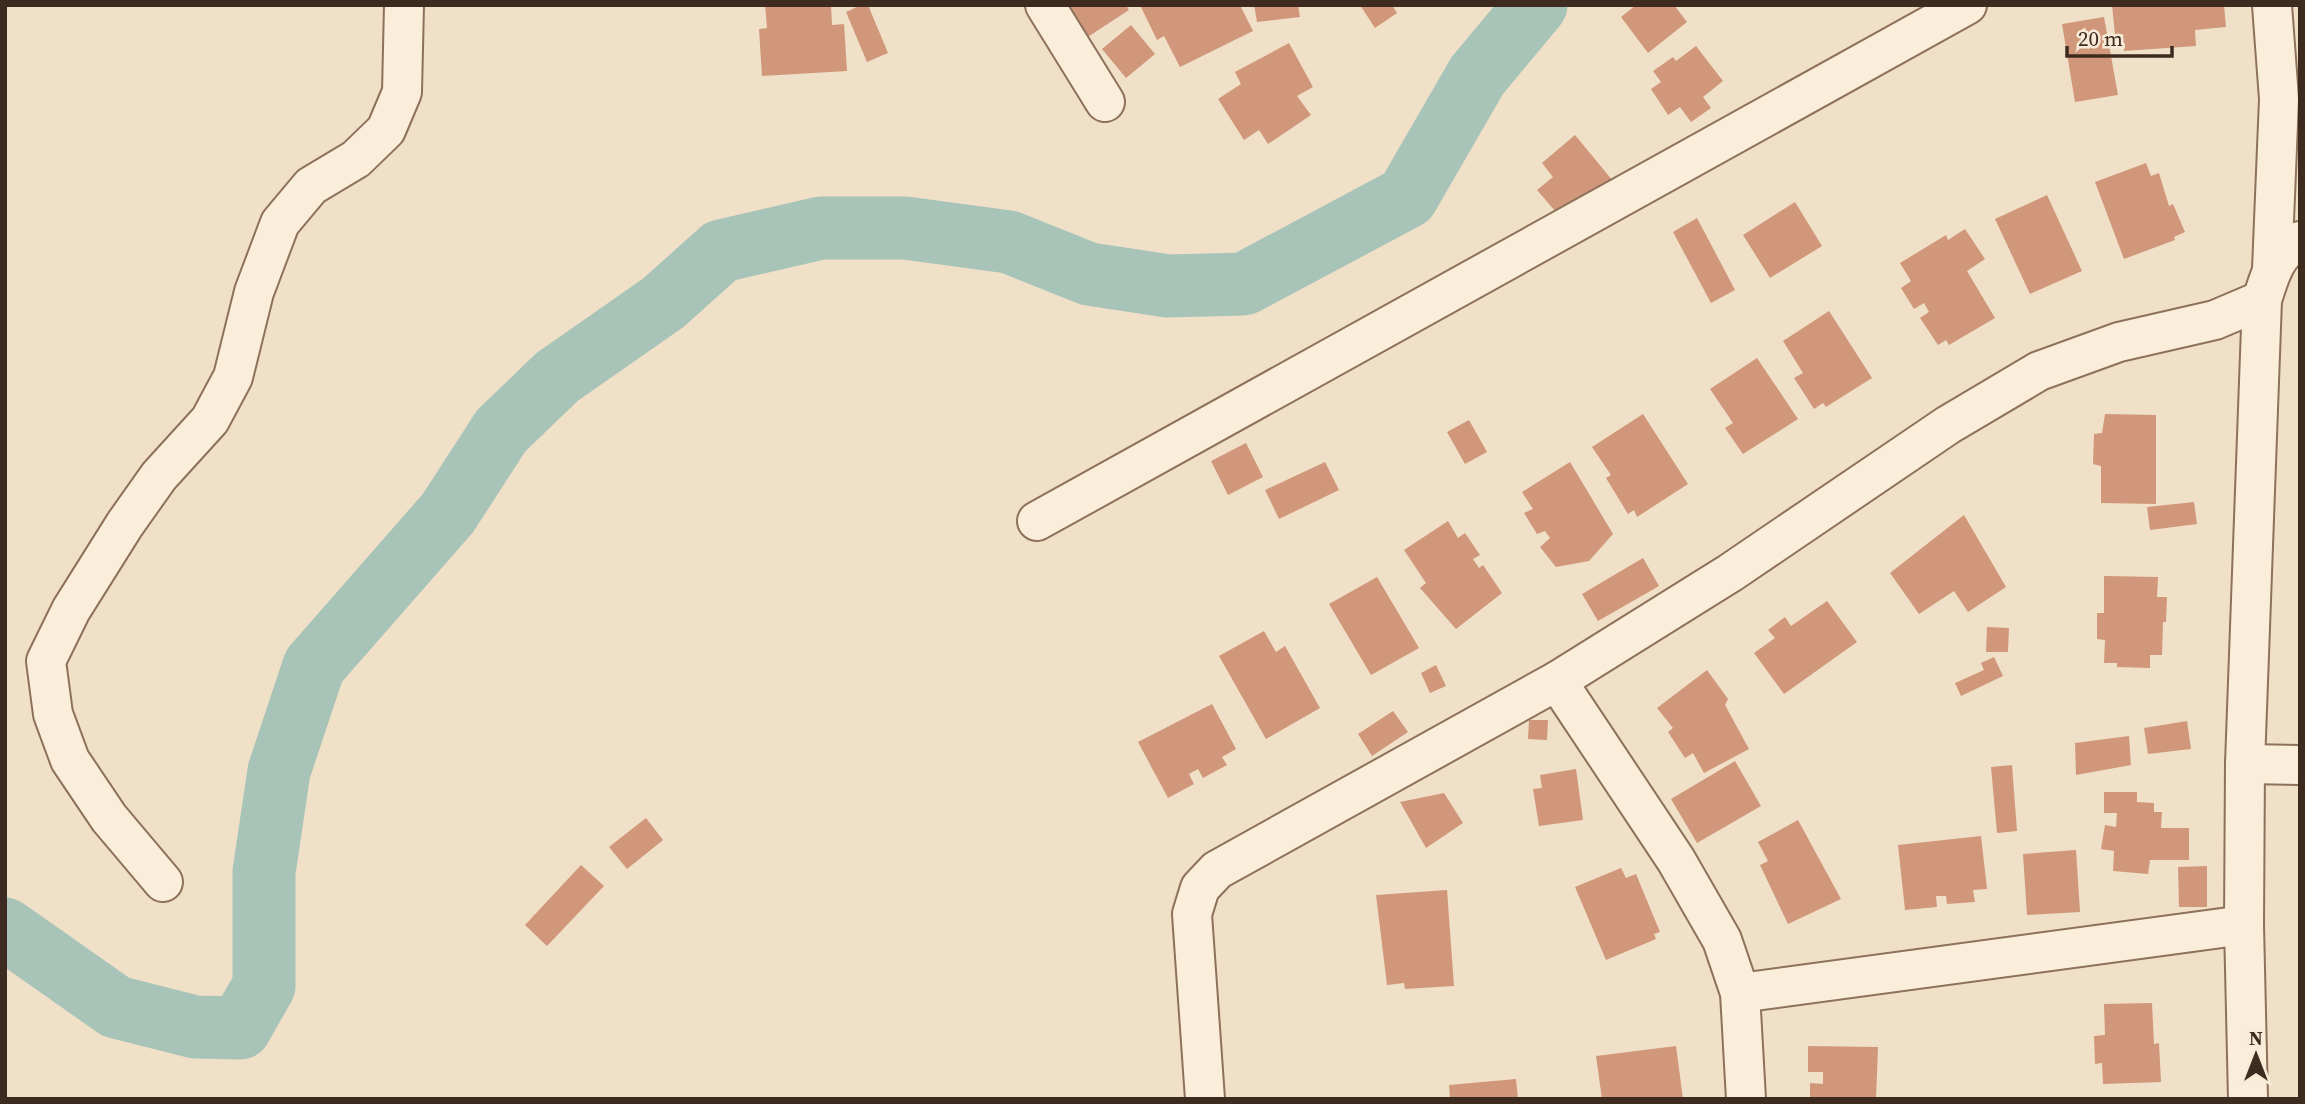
<svg xmlns="http://www.w3.org/2000/svg" width="2305" height="1104" font-family="'Source Serif 4',serif">
  <style>
    .lines { fill: none; stroke-linecap: round; stroke-linejoin: round }
    .river { stroke: #a8c4b9; stroke-width: 63 }
    .building { fill: #d0977b }
    .minor-casing { stroke: #8d715b; stroke-width: 42 }
    .minor { stroke: #faeedb; stroke-width: 38 }
  </style>
  <rect width="100%" height="100%" fill="#f0e0c7"/>
  <g class="lines">
    <polyline class="river" points="5,929 116,1007 195,1027 240,1028 264,986 264,872 279,771 314,666 448,513 501,431 557,377 663,303 721,251 821,228 905,228 1009,242 1089,274 1168,286 1244,284 1407,197 1477,76 1536,5"/>
  </g>
  <g class="building">
    <polygon points="765,5 831,5 832,25 844,24 847,71 762,76 759,29 767,28"/>
    <polygon points="861,5 868,5 888,53 867,62 846,12"/>
    <polygon points="1061,5 1126,5 1129,10 1083,40"/>
    <polygon points="1140,5 1240,5 1253,31 1180,67 1164,36 1157,40"/>
    <polygon points="1254,5 1298,5 1300,17 1257,22"/>
    <polygon points="1360,5 1392,5 1397,13 1375,28"/>
    <polygon points="1636,5 1674,5 1687,22 1648,53 1621,17"/>
    <polygon points="2112,5 2224,5 2226,27 2195,30 2196,46 2124,51 2123,34 2115,35"/>
    <polygon points="2104,17 2118,95 2075,102 2062,24"/>
    <polygon points="1131,25 1155,54 1126,78 1102,49"/>
    <polygon points="1289,43 1313,87 1297,96 1311,115 1268,144 1259,130 1244,140 1218,99 1241,84 1235,72"/>
    <polygon points="1696,46 1723,81 1703,97 1711,108 1691,122 1680,107 1668,115 1651,89 1661,82 1653,71 1673,57 1676,61"/>
    <polygon points="1575,135 1613,181 1562,219 1537,190 1553,177 1542,163"/>
    <polygon points="2146,163 2151,176 2159,173 2169,206 2173,204 2185,232 2174,237 2175,240 2124,259 2095,182"/>
    <polygon points="2047,195 2082,271 2030,294 1995,219"/>
    <polygon points="1795,202 1822,246 1770,278 1743,235"/>
    <polygon points="1697,218 1735,290 1711,303 1673,232"/>
    <polygon points="1965,229 1985,259 1967,271 1995,318 1949,345 1946,340 1938,345 1920,318 1929,312 1924,303 1914,309 1901,288 1911,281 1900,263 1946,235 1948,240"/>
    <polygon points="1829,311 1872,378 1826,407 1823,403 1814,409 1794,378 1803,373 1783,341"/>
    <polygon points="1757,358 1798,419 1743,454 1725,428 1733,423 1710,389"/>
    <polygon points="1643,414 1688,484 1637,517 1634,510 1628,514 1606,478 1611,475 1592,447"/>
    <polygon points="2105,414 2156,415 2156,504 2101,503 2101,466 2093,464 2094,434 2102,433"/>
    <polygon points="1469,420 1487,452 1465,464 1447,432"/>
    <polygon points="1246,443 1263,477 1228,495 1211,461"/>
    <polygon points="1325,462 1339,490 1279,519 1265,490"/>
    <polygon points="1570,462 1613,534 1589,561 1556,567 1540,547 1550,538 1545,531 1537,534 1524,513 1533,509 1522,492"/>
    <polygon points="2194,502 2197,524 2150,530 2147,507"/>
    <polygon points="1964,515 2006,587 1968,612 1954,591 1919,614 1890,573"/>
    <polygon points="1448,521 1458,538 1465,533 1480,555 1473,559 1479,568 1483,565 1502,593 1456,629 1420,588 1426,583 1404,550"/>
    <polygon points="1643,558 1659,586 1598,621 1582,594"/>
    <polygon points="2104,576 2158,577 2157,597 2167,597 2166,622 2163,622 2162,655 2150,655 2150,668 2117,667 2117,663 2104,663 2105,640 2097,639 2097,613 2104,613"/>
    <polygon points="1377,577 1419,648 1371,675 1329,604"/>
    <polygon points="1827,601 1857,642 1784,694 1754,653 1775,638 1768,630 1785,617 1791,626"/>
    <polygon points="1987,627 2009,628 2008,652 1986,652"/>
    <polygon points="1264,631 1276,652 1285,646 1320,708 1266,739 1219,656"/>
    <polygon points="1994,657 2003,676 1961,696 1955,683 1984,670 1981,663"/>
    <polygon points="1436,665 1446,686 1430,693 1421,673"/>
    <polygon points="1707,670 1728,699 1725,705 1749,749 1704,773 1693,753 1685,758 1668,732 1673,728 1657,708"/>
    <polygon points="1212,704 1236,749 1222,757 1227,765 1203,778 1198,769 1189,774 1194,784 1168,798 1138,742"/>
    <polygon points="1393,711 1408,732 1372,756 1358,734"/>
    <polygon points="1529,720 1548,720 1547,740 1528,739"/>
    <polygon points="2187,721 2191,749 2148,754 2144,728"/>
    <polygon points="2129,736 2131,765 2076,775 2075,743"/>
    <polygon points="1735,761 1761,806 1697,843 1671,799"/>
    <polygon points="2012,765 2017,831 1997,833 1991,767"/>
    <polygon points="1576,769 1583,820 1539,826 1533,789 1542,788 1540,775"/>
    <polygon points="2104,792 2137,792 2137,802 2154,803 2154,812 2162,812 2161,828 2189,828 2189,860 2150,860 2148,874 2113,871 2114,851 2101,849 2105,825 2116,827 2117,813 2104,813"/>
    <polygon points="1444,793 1463,823 1426,848 1400,802"/>
    <polygon points="646,818 663,840 627,869 609,847"/>
    <polygon points="1798,820 1841,899 1788,924 1760,865 1768,861 1758,842"/>
    <polygon points="1981,836 1987,889 1973,890 1975,902 1947,904 1946,896 1936,896 1937,907 1905,910 1898,845"/>
    <polygon points="2076,850 2080,912 2027,915 2023,854"/>
    <polygon points="581,865 604,886 547,946 525,925"/>
    <polygon points="2207,866 2207,907 2179,907 2178,867"/>
    <polygon points="1621,868 1626,878 1636,874 1660,932 1654,934 1656,939 1606,960 1575,887"/>
    <polygon points="1447,890 1454,986 1405,989 1404,983 1387,985 1376,895"/>
    <polygon points="2152,1003 2154,1044 2159,1043 2161,1082 2103,1084 2102,1063 2095,1064 2094,1036 2105,1035 2104,1004"/>
    <polygon points="1676,1046 1683,1099 1602,1099 1596,1056"/>
    <polygon points="1808,1046 1878,1047 1876,1099 1810,1099 1810,1083 1823,1084 1823,1072 1808,1072"/>
    <polygon points="1516,1079 1518,1099 1450,1099 1449,1085"/>
  </g>
  <g class="lines">
    <defs>
      <g id="minor">
        <polyline points="1045,5 1105,102"/>
        <polyline points="2272,5 2279,99 2272,269"/>
        <polyline points="1037,521 1967,5"/>
        <polyline points="1557,681 1676,860 1722,940 1740,993 1746,1099"/>
        <polyline points="2245,764 2300,765"/>
        <polyline points="163,882 109,818 70,760 53,714 46,661 71,610 125,524 159,476 210,420 233,377 254,292 280,223 311,186 356,159 386,130 402,92 404,5"/>
        <polyline points="1740,993 2244,925"/>
        <polyline points="1205,1099 1192,914 1200,888 1217,870 1557,681 1730,573 1948,425 2039,371 2119,342 2215,320 2262,300"/>
        <path d="M 2248,1099 L 2244,925 L 2245,764 L 2262,300 C 2269,278 2276,250 2300,241"/>
      </g>
    </defs>
    <use href="#minor" class="minor-casing"/>
    <use href="#minor" class="minor"/>
  </g>
  <rect width="2305" height="1104" fill="none" stroke="#3d2b1f" stroke-width="14"/>
  <g transform="translate(2256 1055)" stroke="#f7ebd7" stroke-width="5" paint-order="stroke">
  <path d="M0-5L12 26L0 18L-12 26Z" fill="#3d2b1f"/>
  <text y="-10" font-size="19" font-weight="bold" text-anchor="middle" fill="#3d2b1f">N</text>
  </g>
  <path d="M2067 46v10h105v-10" fill="none" stroke="#3d2b1f" stroke-width="3.5"/>
  <text x="2078" y="46" font-size="21" fill="#3d2b1f" stroke="#f7ebd7" stroke-width="5" paint-order="stroke">20 m</text>
</svg>
